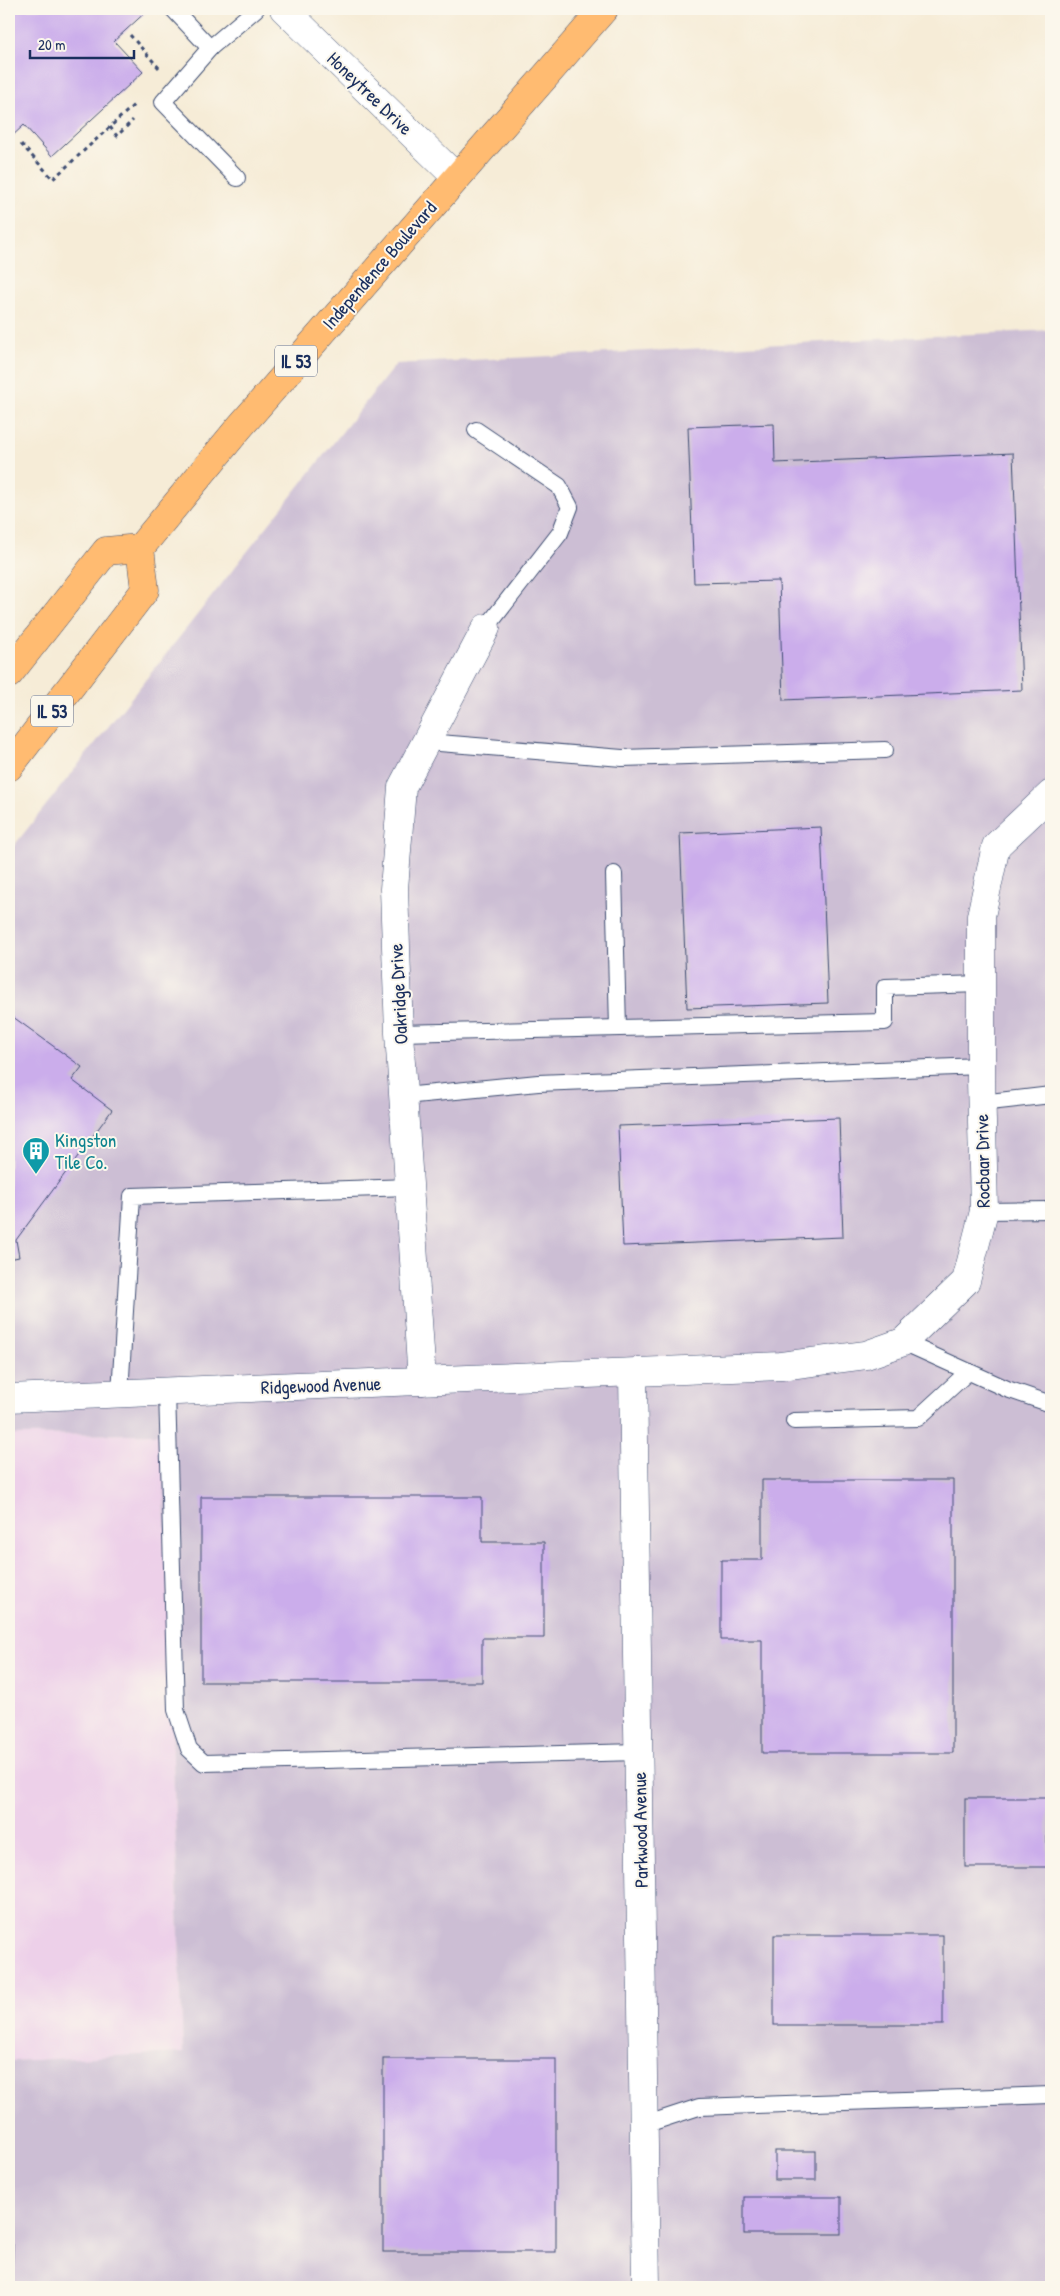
<svg xmlns="http://www.w3.org/2000/svg" width="1060" height="2296" font-family="'Patrick Hand',sans-serif">
  <style>
    .built { fill: #edd0e9 }
    .industrial { fill: #ccbed4 }
    .building { fill: #cbadeb }
    .lines { fill: none; stroke-linecap: round; stroke-linejoin: round }
    .lane-casing { stroke: #3c4b70; stroke-width: 18 }
    .street-casing { stroke: #3c4b70; stroke-width: 29 }
    .primary-casing { stroke: #3c4b70; stroke-width: 29 }
    .path { stroke: #3c4b70; stroke-width: 3; stroke-dasharray: 4 4; stroke-linecap: butt }
    .lane { stroke: #fff; stroke-width: 16 }
    .street { stroke: #fff; stroke-width: 28 }
    .primary { stroke: #ffbb71; stroke-width: 28 }
    .labels { text-anchor: middle; dominant-baseline: central; stroke-width: 4; stroke-linejoin: round; paint-order: stroke }
    .shield { fill: #fbf7ec; stroke: #5e6b89; stroke-width: 1 }
    .shield-label { font-size: 18px; font-weight: bold; fill: #1b2f5e }
    .street-label { font-size: 19px; fill: #1b2f5e; stroke: #fbf7ec }
    .culture-label { font-size: 19px; fill: #0d838f; stroke: #fbf7ec; text-anchor: start }
  </style>
  <rect width="100%" height="100%" fill="#fbf7ec"/>
  <filter id="ink" filterUnits="userSpaceOnUse"><feTurbulence type="fractalNoise" baseFrequency=".02" numOctaves="2"/><feDisplacementMap in="SourceGraphic" scale="10" xChannelSelector="R" yChannelSelector="G"/><feConvolveMatrix kernelMatrix="1 2 1 2 8 2 1 2 1" color-interpolation-filters="sRGB"/></filter>
  <filter id="wash" filterUnits="userSpaceOnUse"><feTurbulence type="fractalNoise" baseFrequency=".0096" numOctaves="4" result="noise"/><feDisplacementMap in="SourceGraphic" scale="20" xChannelSelector="R" yChannelSelector="G"/><feGaussianBlur stdDeviation="1.12" result="paint"/><feColorMatrix in="noise" values="0 0 0 0 0 0 0 0 0 0 0 0 0 0 0 0 0 1.4 0 .05"/><feComposite in="paint" operator="in"/></filter>
  <g filter="url(#wash)">
    <rect width="100%" height="100%" fill="#f6ecd7"/>
    <polygon class="built" points="162,1434 183,2054 9,2061 9,1435"/>
    <polygon class="industrial" points="1051,330 1051,2287 9,2287 9,2061 183,2053 162,1434 9,1435 9,852 396,364"/>
    <g id="blocks">
      <g class="building">
        <polygon points="9,9 149,9 114,41 143,72 52,156 24,125 9,139"/>
        <polygon points="774,424 775,463 1013,453 1022,690 783,700 779,581 694,583 688,427"/>
        <polygon points="821,827 828,1003 687,1008 680,833"/>
        <polygon points="9,1014 82,1067 72,1080 112,1110 16,1240 19,1257 9,1259"/>
        <polygon points="839,1118 843,1237 623,1246 618,1126"/>
        <polygon points="762,1480 953,1480 953,1753 762,1753 762,1640 721,1640 721,1560 762,1560"/>
        <polygon points="201,1497 482,1497 482,1542 544,1542 544,1638 482,1638 482,1682 201,1682"/>
        <rect x="965" y="1798" width="82" height="69"/>
        <rect x="774" y="1935" width="169" height="90"/>
        <rect x="383" y="2059" width="173" height="193"/>
        <rect x="775" y="2151" width="41" height="29"/>
        <rect x="744" y="2197" width="97" height="37"/>
        <polygon points="9,2244 13,2244 12,2287 9,2287"/>
      </g>
    </g>
  </g>
  <g filter="url(#ink)">
    <use href="#blocks" fill-opacity="0" stroke="#3c4b70" stroke-width="1"/>
    <g class="lines">
      <defs>
        <g id="lane">
          <polyline points="173,9 210,48"/>
          <polyline points="237,178 163,102 210,48 256,9"/>
          <polyline points="476,430 559,486 570,507 560,533 486,628"/>
          <polyline points="427,742 622,758 885,750"/>
          <polyline points="614,874 618,1028"/>
          <polyline points="399,1033 885,1022 885,987 981,984"/>
          <polyline points="404,1096 538,1083 981,1066"/>
          <polyline points="981,1103 1051,1095"/>
          <polyline points="984,1211 1051,1210"/>
          <polyline points="903,1342 1007,1389 1051,1404"/>
          <polyline points="167,1391 176,1710 189,1749 204,1763 639,1752"/>
          <polyline points="120,1393 132,1196 410,1187"/>
          <polyline points="794,1421 918,1418 968,1372"/>
          <polyline points="644,2125 699,2107 1051,2095"/>
        </g>
        <g id="street">
          <polyline points="284,9 456,177"/>
          <polyline points="633,1373 646,2287"/>
          <polyline points="422,1381 399,1033 394,889 402,787 486,628"/>
          <polyline points="9,1398 781,1366 866,1355 903,1342 966,1281 984,1211 981,1078 981,916 996,846 1051,794"/>
        </g>
        <g id="primary">
          <polyline points="9,674 106,551 140,548"/>
          <polyline points="9,767 145,590 140,548 238,429 604,9"/>
        </g>
      </defs>
      <use href="#lane" class="lane-casing"/>
      <use href="#street" class="street-casing"/>
      <use href="#primary" class="primary-casing"/>
      <g class="path">
        <polyline points="130,35 159,68"/>
        <polyline points="110,127 117,136 133,120"/>
        <polyline points="21,144 53,179 136,103"/>
      </g>
      <use href="#lane" class="lane"/>
      <use href="#street" class="street"/>
      <use href="#primary" class="primary"/>
    </g>
  </g>
  <defs>
    <symbol id="building-pin" viewBox="-11 -11 22 30"><path d="M0 17L-7.5 6A9.5 9.5 0 1 1 7.5 6Z" fill="#0f9aa8" stroke="#fbf7ec"/><path d="M-4-6H4V6H1V3H-1V6H-4ZM-2.5-4.3h1.7v1.8h-1.7ZM.8-4.3h1.7v1.8H.8ZM-2.5-1h1.7V.8h-1.7ZM.8-1h1.7V.8H.8Z" fill="#fff"/></symbol>
  </defs>
  <g fill-rule="evenodd">
    <use href="#building-pin" x="20" y="1135" width="32" height="43"/>
  </g>
  <g class="labels">
    <g class="shield">
      <rect x="275" y="345.5" width="42" height="31" rx="4"/>
      <rect x="31" y="695.5" width="42" height="31" rx="4"/>
    </g>
    <g class="shield-label">
      <text x="296" y="361">IL 53</text>
      <text x="52" y="711">IL 53</text>
    </g>
    <g class="street-label">
      <text transform="translate(370 93) rotate(44)">Honeytree Drive</text>
      <text transform="translate(379 265) rotate(-49)">Independence Boulevard</text>
      <text transform="translate(398 994) rotate(-93)">Oakridge Drive</text>
      <text transform="translate(982 1161) rotate(-91)">Rocbaar Drive</text>
      <text transform="translate(321 1385) rotate(-2)">Ridgewood Avenue</text>
      <text transform="translate(640 1830) rotate(-91)">Parkwood Avenue</text>
    </g>
    <g class="culture-label">
      <text x="55" y="1140">Kingston<tspan x="55" dy="22">Tile Co.</tspan></text>
    </g>
  </g>
  <rect width="1060" height="2296" fill="none" stroke="#fbf7ec" stroke-width="30"/>
  <path d="M30 50v8h104v-8" fill="none" stroke="#1b2f5e" stroke-width="2.5"/>
  <text x="38" y="50" font-size="15" fill="#1b2f5e" stroke="#fbf7ec" stroke-width="4" paint-order="stroke">20 m</text>
</svg>
